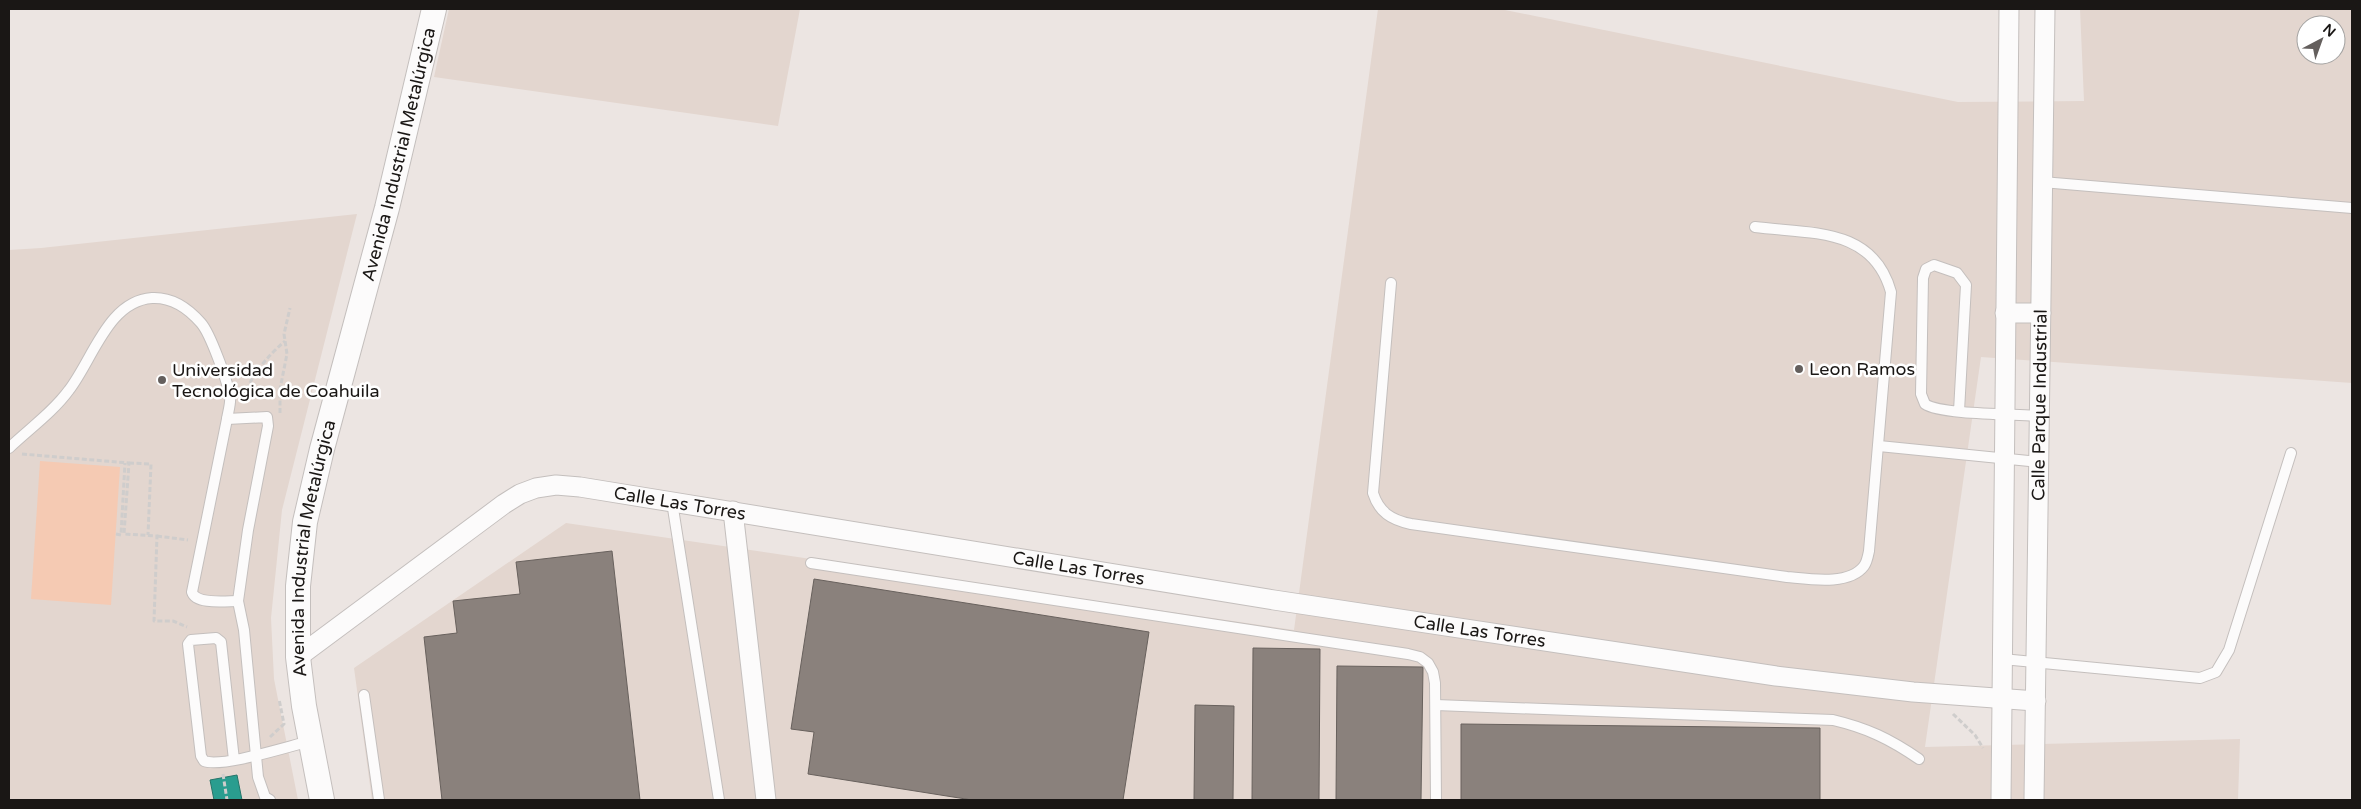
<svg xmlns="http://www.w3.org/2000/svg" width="2361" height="809" font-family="'Varela Round',sans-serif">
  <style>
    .built { fill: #e3d6cf; fill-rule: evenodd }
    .green { fill: #f5cab3 }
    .schools { fill: #2a9d8f; stroke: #25756a }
    .industry { fill: #8a817c; stroke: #68615d }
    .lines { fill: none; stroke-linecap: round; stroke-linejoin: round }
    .service-casing { stroke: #c4bfbd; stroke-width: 12 }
    .minor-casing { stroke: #c4bfbd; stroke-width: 21 }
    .tertiary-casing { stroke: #c4bfbd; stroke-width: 26 }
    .path { stroke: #cfcdcc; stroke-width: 3; stroke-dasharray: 5 2.5; stroke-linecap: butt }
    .service { stroke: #fcfbfb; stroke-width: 10 }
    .minor { stroke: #fcfbfb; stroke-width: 19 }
    .tertiary { stroke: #fcfbfb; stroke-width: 24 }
    .poi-dot { fill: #645f5d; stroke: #fff; stroke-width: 2 }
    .labels { text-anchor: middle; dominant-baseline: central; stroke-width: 5; stroke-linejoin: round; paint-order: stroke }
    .street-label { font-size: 18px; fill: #1a1715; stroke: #fff }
    .poi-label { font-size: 18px; fill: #1a1715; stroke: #fff; text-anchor: start }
  </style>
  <rect width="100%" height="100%" fill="#ece5e2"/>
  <g class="built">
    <polygon points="449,9 800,9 778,126 434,77"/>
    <path d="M 1378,9 L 1500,9 L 1958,102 L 2084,101 L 2080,9 L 2352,9 L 2352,383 L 1981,357 L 1925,747 L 2240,739 L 2238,800 L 372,800 L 354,668 L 566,523 L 1294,630 ZM 2306,25 L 2336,25 L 2336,55 L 2306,55 Z"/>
    <polygon points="357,214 282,510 271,618 274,679 298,800 9,800 9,250 41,248"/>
  </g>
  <polygon class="green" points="40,461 120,467 111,605 31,599"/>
  <polygon class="schools" points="237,775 242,800 214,800 210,780"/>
  <g class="industry">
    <polygon points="612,551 640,800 442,800 424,637 457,633 453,601 520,594 516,562"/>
    <polygon points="814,579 1149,632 1123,800 972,800 808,774 814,732 791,729"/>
    <polygon points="1253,648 1320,649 1319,800 1252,800"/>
    <polygon points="1337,666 1423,667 1421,800 1336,800"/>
    <polygon points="1195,705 1234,706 1233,800 1194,800"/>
    <polygon points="1461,724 1820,728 1820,800 1461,800"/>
  </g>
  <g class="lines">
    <defs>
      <g id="service">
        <polyline points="2042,182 2352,208"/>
        <path d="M 1391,283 L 1373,493 C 1379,512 1391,520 1411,524 L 1787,577 C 1809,579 1849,586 1864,566 C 1867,562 1868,556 1869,551 L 1891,292 C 1873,227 1811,234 1755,227"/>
        <path d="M 1959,411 L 1966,285 L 1957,273 L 1934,265 L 1926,269 L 1923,278 L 1921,394 L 1925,404 C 1941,415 2016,414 2039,416"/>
        <path d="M 227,419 L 192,592 C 196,605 226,601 238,601"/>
        <polyline points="1879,446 2039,462"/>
        <path d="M 9,448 C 29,429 53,412 69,390 C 93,359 108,301 152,298 C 172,297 188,308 201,323 C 210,333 228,382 230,397 C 231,403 228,412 227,419 L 267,417 L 268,426 L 248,530 L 238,601 L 244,630 L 258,777 L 265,797 L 270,800"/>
        <polyline points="672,502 719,800"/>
        <polyline points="811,563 1408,654 1420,657 1428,663 1433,672 1435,683 1436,800"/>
        <polyline points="2002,659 2200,678 2216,672 2229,650 2291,453"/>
        <polyline points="364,695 379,800"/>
        <path d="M 1436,705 L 1833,720 C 1867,728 1890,739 1919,759"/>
        <path d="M 234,760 L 221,642 L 216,638 L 191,640 L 188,644 L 201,756 L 204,761 C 222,768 289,746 311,741"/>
      </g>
      <g id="minor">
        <polyline points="2005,313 2041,313"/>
        <polyline points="733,511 766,800"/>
        <path id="s1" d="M 298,657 L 504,504 L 520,494 L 536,488 L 556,485 L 580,487 L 1274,600 L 1776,676 L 1913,692 L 2036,701"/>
        <polyline points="2001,800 2009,9"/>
        <path id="s2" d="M 2034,800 L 2045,9"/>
      </g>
      <g id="tertiary">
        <path id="s3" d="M 322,800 L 304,706 L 298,657 L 298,586 L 305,522 L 322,449 L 387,208 L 434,9"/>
      </g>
    </defs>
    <use href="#service" class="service-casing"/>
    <use href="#minor" class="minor-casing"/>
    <use href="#tertiary" class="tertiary-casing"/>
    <g class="path">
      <path d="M 245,397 C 249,376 269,355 285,341"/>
      <polyline points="280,413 280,389 287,354 284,334 290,308"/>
      <polyline points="22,454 129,463 124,534 157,536 154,621 173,621 187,627"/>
      <polyline points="129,463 151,464 148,535"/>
      <polyline points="116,534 121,535 125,463"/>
      <polyline points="157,536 188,540"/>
      <polyline points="1953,714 1975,735 1983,748"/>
      <polyline points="270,737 284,724 279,699"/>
      <polyline points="223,774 227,800"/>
    </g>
    <use href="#service" class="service"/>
    <use href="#minor" class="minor"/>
    <use href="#tertiary" class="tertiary"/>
  </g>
  <g class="poi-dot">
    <circle cx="1799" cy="369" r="5"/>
    <circle cx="162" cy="380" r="5"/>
  </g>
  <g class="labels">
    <g class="street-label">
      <text stroke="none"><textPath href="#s3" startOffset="660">Avenida Industrial Metalúrgica</textPath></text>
      <text stroke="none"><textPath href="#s2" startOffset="395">Calle Parque Industrial</textPath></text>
      <text stroke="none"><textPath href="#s1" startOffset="438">Calle Las Torres</textPath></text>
      <text stroke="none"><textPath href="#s3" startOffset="255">Avenida Industrial Metalúrgica</textPath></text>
      <text stroke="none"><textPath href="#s1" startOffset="842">Calle Las Torres</textPath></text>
      <text stroke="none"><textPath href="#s1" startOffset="1248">Calle Las Torres</textPath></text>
    </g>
    <g class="poi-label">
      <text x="1809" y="369">Leon Ramos</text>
      <text x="172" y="370">Universidad<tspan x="172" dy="21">Tecnológica de Coahuila</tspan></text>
    </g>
  </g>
  <rect width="2361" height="809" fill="none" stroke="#1a1715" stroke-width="20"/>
  <g transform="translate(2321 40) rotate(41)"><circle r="24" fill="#ffffff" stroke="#a3a2a1"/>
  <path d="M0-4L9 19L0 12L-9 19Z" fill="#645f5d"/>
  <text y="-8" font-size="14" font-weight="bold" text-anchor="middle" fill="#1a1715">N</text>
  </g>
</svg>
